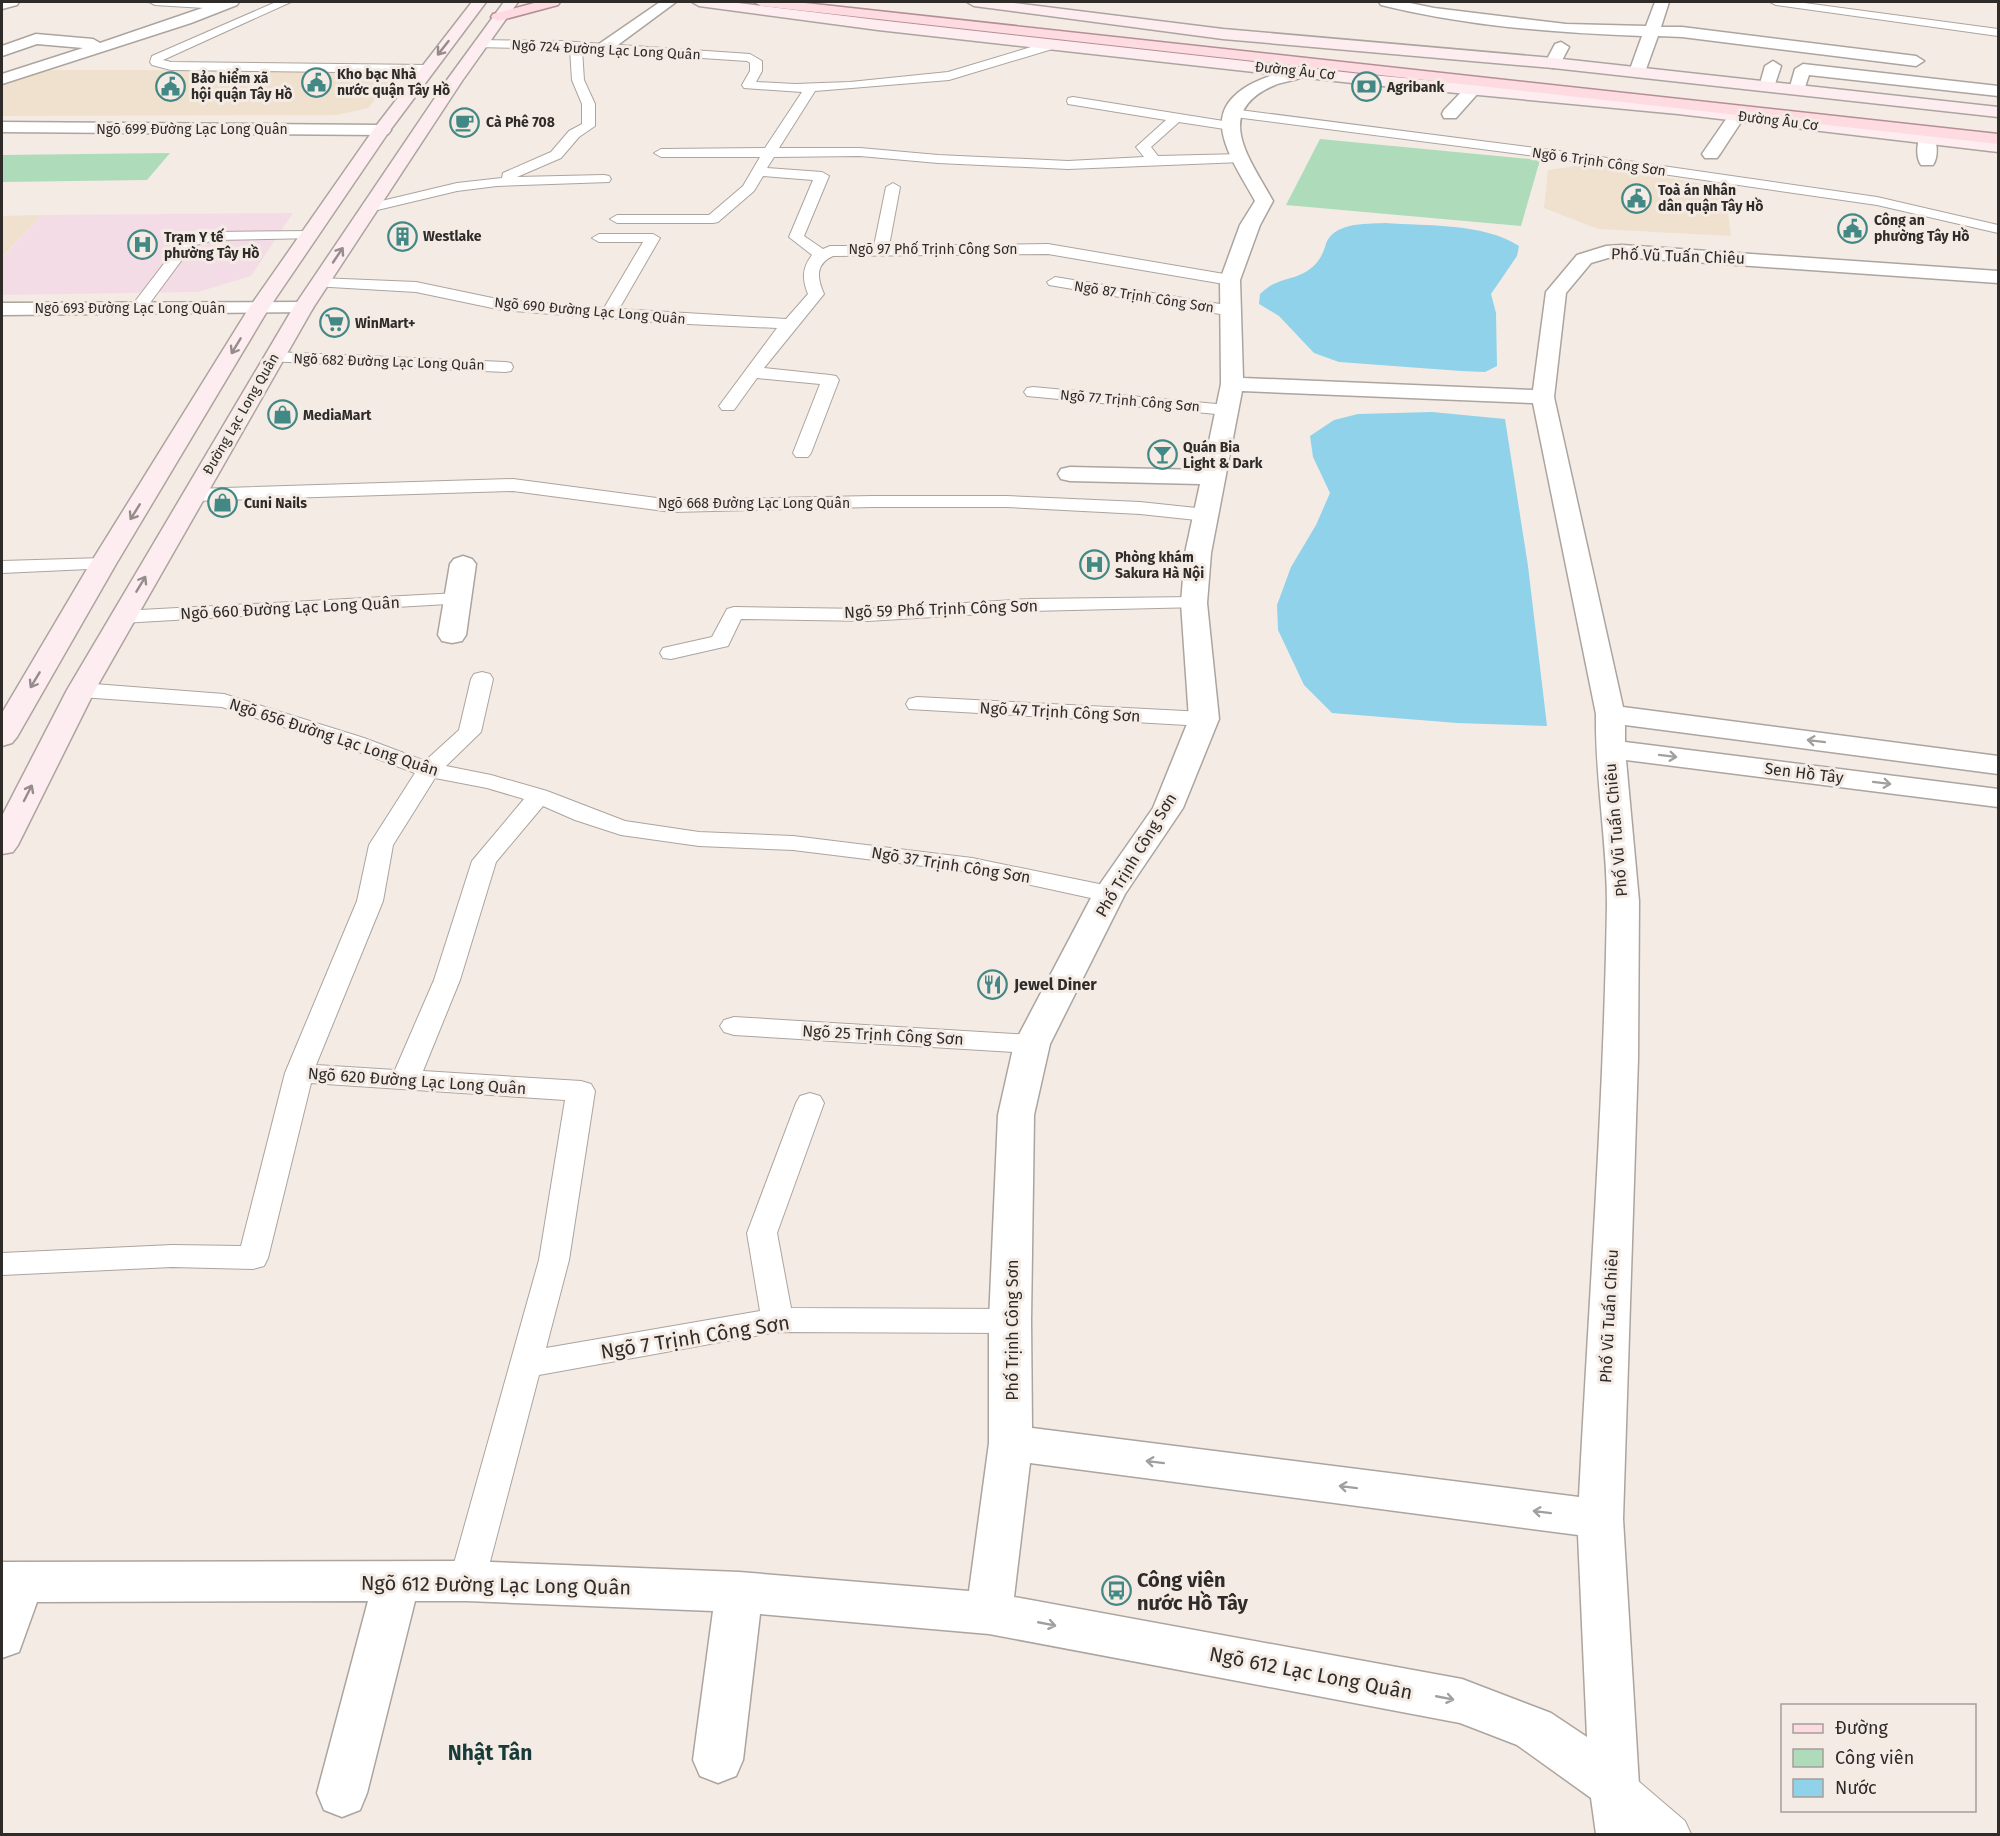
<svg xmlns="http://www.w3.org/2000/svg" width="2000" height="1836" font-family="'Fira Sans',sans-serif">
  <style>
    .commercial { fill: #f0e1ce }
    .medical { fill: #f4dce7 }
    .green { fill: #aedbb9 }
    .water { fill: #90d2ea }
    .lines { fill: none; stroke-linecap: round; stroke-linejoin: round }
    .lane-casing { stroke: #aca49e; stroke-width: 2 }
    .street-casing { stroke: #aca49e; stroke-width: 3 }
    .secondary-casing { stroke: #aca49e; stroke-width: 3 }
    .primary-casing { stroke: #b48e94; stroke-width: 3 }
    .lane { fill: #fff; fill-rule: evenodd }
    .street { fill: #fff; fill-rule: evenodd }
    .secondary { fill: #feedf0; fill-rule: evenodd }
    .primary { fill: #fddbe1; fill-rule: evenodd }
    .oneway { stroke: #968c8c }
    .oneway2 { stroke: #a1a09f }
    .labels { text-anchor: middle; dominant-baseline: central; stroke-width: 6; stroke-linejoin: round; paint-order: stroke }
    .far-street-label { font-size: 14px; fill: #2f2b29; stroke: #f4ebe5 }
    .far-poi-label { font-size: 14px; font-weight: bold; fill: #2f2b29; stroke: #f4ebe5; text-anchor: start }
    .street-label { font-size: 16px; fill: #2f2b29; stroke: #f4ebe5 }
    .poi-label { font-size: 16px; font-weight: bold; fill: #2f2b29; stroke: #f4ebe5; text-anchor: start }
    .near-street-label { font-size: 20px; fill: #2f2b29; stroke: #f4ebe5 }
    .near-poi-label { font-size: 20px; font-weight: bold; fill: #2f2b29; stroke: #f4ebe5; text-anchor: start }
    .near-neighbourhood-label { font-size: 21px; font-weight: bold; fill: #183a38; stroke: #f4ebe5 }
  </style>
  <rect width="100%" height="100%" fill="#f4ebe5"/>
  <g class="commercial">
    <polygon points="50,70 114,70 398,71 368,108 337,115 2,116 2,85"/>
    <polygon points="1589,164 1725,188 1731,236 1598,229 1544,208 1548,170"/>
    <polygon points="42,215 4,255 2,258 2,216"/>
  </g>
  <polygon class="medical" points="293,213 251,276 198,292 2,295 2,258 42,215"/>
  <g class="green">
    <polygon points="1320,139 1540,160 1521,226 1286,205"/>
    <polygon points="170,153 147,180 2,182 2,155"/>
  </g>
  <g class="water">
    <path d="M 1385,223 C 1427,226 1484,223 1519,246 L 1517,256 L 1491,294 L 1496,313 L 1497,366 L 1485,372 L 1461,371 L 1339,362 L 1314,353 L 1279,316 L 1259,304 L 1260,294 C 1265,290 1270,285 1276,283 C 1287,278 1300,277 1310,269 C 1318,263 1322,256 1325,247 C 1331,222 1365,224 1385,223 Z"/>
    <polygon points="1432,412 1505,419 1528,566 1547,726 1457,723 1332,713 1304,685 1278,630 1277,605 1291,567 1316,525 1330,493 1313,457 1310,436 1334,420 1358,414"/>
  </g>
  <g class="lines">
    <defs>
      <g id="lane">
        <path d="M 149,2 C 164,0 216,0 227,6 L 221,9 L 155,5 Z"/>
        <polygon points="276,2 291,2 163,60 171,62 427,65 433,69 427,73 171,70 152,65 150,62 152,56"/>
        <polygon points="1770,2 1797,2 1998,29 1998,36 1776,5"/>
        <path d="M 479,40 L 561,41 L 750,54 L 762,61 L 762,71 L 756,82 L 795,84 L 850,82 L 948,72 L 1051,41 L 1059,41 L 1059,47 L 949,80 L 815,91 L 779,148 L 860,148 L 938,155 L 1068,161 L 1144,157 L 1136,147 L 1166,120 L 1068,104 L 1067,101 L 1068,98 L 1073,97 L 1236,123 L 1238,126 L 1231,130 L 1179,122 L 1151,147 L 1158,156 L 1242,154 L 1249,158 L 1242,162 L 1068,169 L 938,163 L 860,156 L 774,157 L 767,168 L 822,172 L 829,176 L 804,236 L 823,249 L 830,246 L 874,246 L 886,187 L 893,183 L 900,187 L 889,246 L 1048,244 L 1230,275 L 1238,280 L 1230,285 L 1048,254 L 833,256 C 815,264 817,278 824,294 L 764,368 L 830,375 L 836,376 L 839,380 L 811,453 L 808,457 L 796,457 L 793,453 L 820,384 L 757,378 L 734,410 L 722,410 L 719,406 L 777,328 L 666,323 L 502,310 L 416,292 L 313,286 L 311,283 L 313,280 L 319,278 L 416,282 L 502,300 L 604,308 L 643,242 L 599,242 L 592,238 L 599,234 L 653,234 L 660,238 L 619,309 L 786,319 L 808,294 C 802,279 802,268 812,255 L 789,237 L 813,180 L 763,176 L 754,191 L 718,222 L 713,223 L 617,223 L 610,219 L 617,215 L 709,215 L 743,186 L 760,157 L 661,157 L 654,153 L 661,149 L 765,148 L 802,92 L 744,88 L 742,85 L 750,71 L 750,63 L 747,61 L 582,50 L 584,80 L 595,104 L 595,126 L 579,137 L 561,158 L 517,177 L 604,175 L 609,176 L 611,179 L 609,182 L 497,186 L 457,191 L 369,212 L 364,211 L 362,208 L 364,205 L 369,204 L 457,183 L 502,178 L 503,173 L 551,152 L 569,131 L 582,124 L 582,104 L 572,80 L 570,49 L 475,47 L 475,41 Z"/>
        <polygon points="1232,109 1559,151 1877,197 1998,225 1998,233 1877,205 1559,159 1227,116 1225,113 1227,110"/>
        <polygon points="311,231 318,235 316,238 215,240 192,246 144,311 138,313 130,308 182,240 215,232"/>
        <polygon points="1055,277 1232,306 1240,311 1232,316 1049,285 1047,282"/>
        <polygon points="273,352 505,362 511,363 513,367 511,371 505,372 267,361 265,357"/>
        <polygon points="1033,387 1227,405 1233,406 1236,410 1233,414 1227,415 1027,396 1024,392 1027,388"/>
        <polygon points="513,479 672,500 872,496 1007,496 1140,502 1206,509 1213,511 1216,515 1213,519 1206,521 1140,514 1007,507 872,507 672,512 513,491 194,501 187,499 185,495 187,491 194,489"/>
        <polygon points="103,558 110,560 113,564 110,568 2,573 2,561"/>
        <polygon points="458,593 465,595 468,599 465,603 122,623 115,621 112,617 115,613 122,611"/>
        <polygon points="1194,597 1201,599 1204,603 1201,607 1029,611 868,621 741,619 728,646 671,659 663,658 660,653 663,648 712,637 727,609 734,607 868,609 1029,599"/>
        <path d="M 482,672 L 490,674 L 493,679 L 481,732 L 446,766 L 491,775 L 547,791 L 625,821 L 699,832 L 793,836 L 972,858 L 1109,886 L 1118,889 L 1122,894 L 1118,899 L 1109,902 L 972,872 L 793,850 L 699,846 L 621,835 L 575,820 L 543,806 L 496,862 L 460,980 L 423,1071 L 581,1081 L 591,1084 L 595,1091 L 569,1260 L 546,1348 L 760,1311 L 747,1233 L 796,1103 L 800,1096 L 810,1093 L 820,1096 L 824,1103 L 777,1233 L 791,1308 L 1010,1309 L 1021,1312 L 1026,1321 L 1021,1330 L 1010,1333 L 777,1332 L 539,1375 L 485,1581 L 480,1592 L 467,1596 L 454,1592 L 449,1581 L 539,1260 L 565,1100 L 311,1083 L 268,1258 L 264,1266 L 253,1269 L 172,1267 L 2,1275 L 2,1253 L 172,1245 L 241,1246 L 285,1073 L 357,901 L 369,845 L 415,773 L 348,748 L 222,707 L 81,697 L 73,695 L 70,690 L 73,685 L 81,683 L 224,694 L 364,738 L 425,761 L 459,730 L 471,679 L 474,674 ZM 435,778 L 487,788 L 524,799 L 472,861 L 434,980 L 395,1070 L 316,1065 L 383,901 L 393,845 Z"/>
        <polygon points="917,697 1204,712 1212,714 1215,719 1212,724 1204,726 909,709 906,704 909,699"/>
        <polygon points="734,1017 1032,1035 1042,1038 1046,1044 1042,1050 1032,1053 734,1035 724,1032 720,1026 724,1020"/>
        <polygon points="1616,1769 1630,1774 1685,1821 1691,1834 1642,1834 1602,1800 1597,1787 1602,1774"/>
      </g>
      <g id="street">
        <polygon points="2,2 19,2 17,5 2,9"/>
        <polygon points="220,2 239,2 237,5 191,23 2,84 2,74 83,48 37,44 2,56 2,46 36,34 93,39 100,43"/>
        <polygon points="660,2 676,2 611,50 599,50 597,47 599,44"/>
        <path d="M 1379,2 L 1405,2 L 1434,8 L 1566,24 L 1646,26 L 1655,2 L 1669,2 L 1661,27 L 1682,27 L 1916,56 L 1924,61 L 1916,66 L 1682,37 L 1658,36 L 1645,72 L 1637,77 L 1629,72 L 1642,36 C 1555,33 1466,26 1381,5 Z"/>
        <polygon points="1561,42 1569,47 1559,66 1553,68 1547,66 1545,63 1555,44"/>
        <polygon points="1773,61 1781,66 1773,90 1761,90 1759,87 1765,66"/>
        <polygon points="1803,64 1998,86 1998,96 1809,75 1803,93 1791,93 1789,90 1795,69"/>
        <path d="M 1301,67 L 1309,72 C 1303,80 1285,81 1275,85 C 1211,112 1250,159 1273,201 L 1260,225 L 1240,280 L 1243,378 L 1533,390 L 1546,292 L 1577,255 L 1606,246 L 1622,245 L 1998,271 L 1998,283 L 1622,257 L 1608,258 L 1591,263 L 1566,293 L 1554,397 L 1623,707 L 1998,756 L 1998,774 L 1625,725 L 1625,742 L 1998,789 L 1998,807 L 1626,760 L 1639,901 L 1638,1059 L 1623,1519 L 1639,1785 L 1646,1834 L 1596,1834 L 1591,1798 L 1517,1745 L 1460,1723 L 989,1634 L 760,1614 L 743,1760 L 736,1776 L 718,1783 L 700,1776 L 693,1760 L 713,1611 L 467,1601 L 415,1601 L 367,1793 L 360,1810 L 342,1817 L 324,1810 L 317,1793 L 368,1601 L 37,1602 L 19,1652 L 2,1658 L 2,1562 L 467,1561 L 739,1572 L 969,1591 L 989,1443 L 989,1321 L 998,1115 L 1014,1044 L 1093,894 L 1153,808 L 1189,719 L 1181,603 L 1185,553 L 1200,484 L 1070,481 L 1061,479 L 1058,474 L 1061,469 L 1070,467 L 1203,470 L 1221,384 L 1220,280 L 1240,225 L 1255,201 C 1243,179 1225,153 1222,128 C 1218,88 1272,74 1301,67 ZM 1242,391 L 1533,403 L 1596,714 C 1595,778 1607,841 1607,904 C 1604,1102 1589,1300 1579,1497 L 1032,1428 L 1031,1321 L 1034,1115 L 1050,1044 L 1125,894 L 1183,808 L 1219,719 L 1207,603 L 1211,553 ZM 1030,1463 L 1578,1535 L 1587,1737 L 1551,1713 L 1462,1679 L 1014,1597 Z"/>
        <polygon points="1474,83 1482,88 1480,91 1456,118 1444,118 1442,114 1444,110 1468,85"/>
        <polygon points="1737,111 1743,112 1745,116 1720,154 1717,158 1705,158 1702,154 1731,112"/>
        <polygon points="2,122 382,125 388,126 391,130 388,134 382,135 2,132"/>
        <path d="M 1927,135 L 1933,136 C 1938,143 1938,158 1933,165 L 1921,165 C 1916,158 1916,143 1921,136 Z"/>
        <polygon points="303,302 310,304 313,308 310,312 2,315 2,303"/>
        <polygon points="463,556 472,559 476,564 466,635 462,641 452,643 442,641 438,635 450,564 454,559"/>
      </g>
      <g id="secondary">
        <polygon points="472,2 486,2 388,133 269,308 116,564 17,737 12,743 2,746 2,713 90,564 249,308 376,126"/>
        <polygon points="504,2 518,2 462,81 313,308 95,690 18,845 13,852 2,854 2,816 67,690 293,308 447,80"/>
        <polygon points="692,2 730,2 878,20 1361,74 1678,104 1998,142 1998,152 1678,114 1361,84 878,30 699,6"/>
        <polygon points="967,2 1005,2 1223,29 1553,58 1998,107 1998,117 1553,68 1223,39 974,6"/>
      </g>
      <g id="primary">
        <polygon points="538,2 560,2 558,5 498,21 491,17 493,14"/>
        <polygon points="754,2 796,2 1998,134 1998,144 761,6"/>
      </g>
    </defs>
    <use href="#lane" class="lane-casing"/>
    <use href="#street" class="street-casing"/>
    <use href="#secondary" class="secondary-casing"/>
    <use href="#primary" class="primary-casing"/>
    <use href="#lane" class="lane"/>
    <use href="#street" class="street"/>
    <use href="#secondary" class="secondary"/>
    <use href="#primary" class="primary"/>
  </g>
  <defs><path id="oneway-shaft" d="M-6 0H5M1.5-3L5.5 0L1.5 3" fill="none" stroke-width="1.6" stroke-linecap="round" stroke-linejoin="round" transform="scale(1.5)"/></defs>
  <g class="oneway">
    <use href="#oneway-shaft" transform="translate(443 48) rotate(128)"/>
    <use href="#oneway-shaft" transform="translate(338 255) rotate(-56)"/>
    <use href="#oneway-shaft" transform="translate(236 346) rotate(121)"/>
    <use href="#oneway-shaft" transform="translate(135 512) rotate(122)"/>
    <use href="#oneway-shaft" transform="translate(141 584) rotate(-59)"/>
    <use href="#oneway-shaft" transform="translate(35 680) rotate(121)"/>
    <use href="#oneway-shaft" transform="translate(28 793) rotate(-63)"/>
  </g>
  <g class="oneway2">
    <use href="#oneway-shaft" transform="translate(1816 741) rotate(-173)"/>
    <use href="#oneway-shaft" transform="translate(1668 756) rotate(7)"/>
    <use href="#oneway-shaft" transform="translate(1882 783) rotate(7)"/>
    <use href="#oneway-shaft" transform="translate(1155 1462) rotate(-173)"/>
    <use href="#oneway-shaft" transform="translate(1348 1487) rotate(-173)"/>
    <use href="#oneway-shaft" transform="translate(1542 1512) rotate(-173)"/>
    <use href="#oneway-shaft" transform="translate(1047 1624) rotate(11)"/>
    <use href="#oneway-shaft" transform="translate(1445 1698) rotate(11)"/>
  </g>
  <defs>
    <symbol id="civic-ring" viewBox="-11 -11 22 22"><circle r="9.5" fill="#f4ebe5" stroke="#428986" stroke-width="1.5"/><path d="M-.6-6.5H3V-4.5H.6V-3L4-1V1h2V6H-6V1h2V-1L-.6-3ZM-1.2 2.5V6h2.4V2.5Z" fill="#428986"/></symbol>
    <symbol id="bank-ring" viewBox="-11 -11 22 22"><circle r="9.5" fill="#f4ebe5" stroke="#428986" stroke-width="1.5"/><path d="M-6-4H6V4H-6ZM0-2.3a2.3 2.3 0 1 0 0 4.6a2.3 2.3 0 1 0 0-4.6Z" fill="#428986"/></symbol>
    <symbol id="cafe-ring" viewBox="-11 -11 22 22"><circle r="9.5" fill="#f4ebe5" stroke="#428986" stroke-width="1.5"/><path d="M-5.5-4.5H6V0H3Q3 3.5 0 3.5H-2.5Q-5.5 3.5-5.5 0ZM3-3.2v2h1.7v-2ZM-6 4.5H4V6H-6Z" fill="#428986"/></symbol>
    <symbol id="building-ring" viewBox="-11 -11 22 22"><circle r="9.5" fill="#f4ebe5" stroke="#428986" stroke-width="1.5"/><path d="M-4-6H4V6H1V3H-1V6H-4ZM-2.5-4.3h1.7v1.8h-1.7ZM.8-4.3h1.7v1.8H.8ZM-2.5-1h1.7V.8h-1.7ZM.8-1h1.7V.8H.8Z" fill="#428986"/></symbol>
    <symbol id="hospital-ring" viewBox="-11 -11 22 22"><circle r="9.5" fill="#f4ebe5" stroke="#428986" stroke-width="1.5"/><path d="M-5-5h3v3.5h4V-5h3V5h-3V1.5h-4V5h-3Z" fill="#428986"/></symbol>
    <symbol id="supermarket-ring" viewBox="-11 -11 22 22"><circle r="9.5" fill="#f4ebe5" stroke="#428986" stroke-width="1.5"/><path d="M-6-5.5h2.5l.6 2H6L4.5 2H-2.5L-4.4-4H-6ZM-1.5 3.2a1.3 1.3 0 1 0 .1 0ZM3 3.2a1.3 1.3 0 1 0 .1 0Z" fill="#428986"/></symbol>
    <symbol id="shop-ring" viewBox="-11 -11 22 22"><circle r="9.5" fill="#f4ebe5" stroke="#428986" stroke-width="1.5"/><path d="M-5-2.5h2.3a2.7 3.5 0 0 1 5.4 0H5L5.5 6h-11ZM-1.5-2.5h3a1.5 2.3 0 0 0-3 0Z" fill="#428986"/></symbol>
    <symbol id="bar-ring" viewBox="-11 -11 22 22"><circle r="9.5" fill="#f4ebe5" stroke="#428986" stroke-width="1.5"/><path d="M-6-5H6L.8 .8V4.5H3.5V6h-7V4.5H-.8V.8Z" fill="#428986"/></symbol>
    <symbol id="restaurant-ring" viewBox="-11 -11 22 22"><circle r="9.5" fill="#f4ebe5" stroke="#428986" stroke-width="1.5"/><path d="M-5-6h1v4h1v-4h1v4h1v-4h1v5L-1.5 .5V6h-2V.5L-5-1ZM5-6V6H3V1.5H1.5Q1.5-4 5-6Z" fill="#428986"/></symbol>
    <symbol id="bus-ring" viewBox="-11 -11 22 22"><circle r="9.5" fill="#f4ebe5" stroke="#428986" stroke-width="1.5"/><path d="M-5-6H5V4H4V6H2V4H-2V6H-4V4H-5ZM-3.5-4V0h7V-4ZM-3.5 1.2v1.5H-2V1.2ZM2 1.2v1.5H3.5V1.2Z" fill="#428986"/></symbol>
  </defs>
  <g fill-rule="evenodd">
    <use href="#civic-ring" x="300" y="66" width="33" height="33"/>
    <use href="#civic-ring" x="154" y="70" width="33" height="33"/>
    <use href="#bank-ring" x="1350" y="70" width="33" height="33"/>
    <use href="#cafe-ring" x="448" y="106" width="33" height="33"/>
    <use href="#civic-ring" x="1620" y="182" width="33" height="33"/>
    <use href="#civic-ring" x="1836" y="212" width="33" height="33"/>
    <use href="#building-ring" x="386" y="220" width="33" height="33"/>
    <use href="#hospital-ring" x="126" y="228" width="33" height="33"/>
    <use href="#supermarket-ring" x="318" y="306" width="33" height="33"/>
    <use href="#shop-ring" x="266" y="398" width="33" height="33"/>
    <use href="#bar-ring" x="1146" y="438" width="33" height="33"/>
    <use href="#shop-ring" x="206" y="486" width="33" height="33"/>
    <use href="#hospital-ring" x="1078" y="548" width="33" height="33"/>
    <use href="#restaurant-ring" x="976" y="968" width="33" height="33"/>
    <use href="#bus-ring" x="1100" y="1574" width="33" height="33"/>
  </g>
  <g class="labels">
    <g class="far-street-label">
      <text transform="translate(606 50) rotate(3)">Ngõ 724 Đường Lạc Long Quân</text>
      <text transform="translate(1295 71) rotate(6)">Đường Âu Cơ</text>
      <text transform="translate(1778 121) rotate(7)">Đường Âu Cơ</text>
      <text x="192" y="129">Ngõ 699 Đường Lạc Long Quân</text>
      <text transform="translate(1599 162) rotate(8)">Ngõ 6 Trịnh Công Sơn</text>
      <text x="933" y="249">Ngõ 97 Phố Trịnh Công Sơn</text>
      <text transform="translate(1144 297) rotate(9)">Ngõ 87 Trịnh Công Sơn</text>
      <text x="130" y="308">Ngõ 693 Đường Lạc Long Quân</text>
      <text transform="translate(590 311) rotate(5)">Ngõ 690 Đường Lạc Long Quân</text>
      <text transform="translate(389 362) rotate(2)">Ngõ 682 Đường Lạc Long Quân</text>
      <text transform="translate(1130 401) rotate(5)">Ngõ 77 Trịnh Công Sơn</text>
      <text transform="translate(241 414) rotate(-60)">Đường Lạc Long Quân</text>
      <text x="754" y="503">Ngõ 668 Đường Lạc Long Quân</text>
    </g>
    <g class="far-poi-label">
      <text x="337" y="74">Kho bạc Nhà<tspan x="337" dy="16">nước quận Tây Hồ</tspan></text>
      <text x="191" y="78">Bảo hiểm xã<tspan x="191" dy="16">hội quận Tây Hồ</tspan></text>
      <text x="1387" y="87">Agribank</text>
      <text x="486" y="122">Cà Phê 708</text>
      <text x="1658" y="190">Toà án Nhân<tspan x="1658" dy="16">dân quận Tây Hồ</tspan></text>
      <text x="1874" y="220">Công an<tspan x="1874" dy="16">phường Tây Hồ</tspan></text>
      <text x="423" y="236">Westlake</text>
      <text x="164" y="237">Trạm Y tế<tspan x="164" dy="16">phường Tây Hồ</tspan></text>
      <text x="355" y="323">WinMart+</text>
      <text x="303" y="415">MediaMart</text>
      <text x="1183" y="447">Quán Bia<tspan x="1183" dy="16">Light &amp; Dark</tspan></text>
      <text x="244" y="503">Cuni Nails</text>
      <text x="1115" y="557">Phòng khám<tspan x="1115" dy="16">Sakura Hà Nội</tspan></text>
    </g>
    <g class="street-label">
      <text transform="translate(1678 256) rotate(2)">Phố Vũ Tuấn Chiêu</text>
      <text transform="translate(290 608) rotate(-3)">Ngõ 660 Đường Lạc Long Quân</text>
      <text transform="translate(941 609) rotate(-2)">Ngõ 59 Phố Trịnh Công Sơn</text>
      <text transform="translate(1060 712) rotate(3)">Ngõ 47 Trịnh Công Sơn</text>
      <text transform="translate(334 737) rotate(18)">Ngõ 656 Đường Lạc Long Quân</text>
      <text transform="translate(1804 773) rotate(7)">Sen Hồ Tây</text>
      <text transform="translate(1616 830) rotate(-95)">Phố Vũ Tuấn Chiêu</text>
      <text transform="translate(1136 855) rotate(-59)">Phố Trịnh Công Sơn</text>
      <text transform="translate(951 865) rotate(9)">Ngõ 37 Trịnh Công Sơn</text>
      <text transform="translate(883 1035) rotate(3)">Ngõ 25 Trịnh Công Sơn</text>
      <text transform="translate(417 1081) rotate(4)">Ngõ 620 Đường Lạc Long Quân</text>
      <text transform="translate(1609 1316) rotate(-87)">Phố Vũ Tuấn Chiêu</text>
      <text transform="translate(1012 1330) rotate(-90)">Phố Trịnh Công Sơn</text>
    </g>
    <g class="poi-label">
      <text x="1014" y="984">Jewel Diner</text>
    </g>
    <g class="near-street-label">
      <text transform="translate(695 1337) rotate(-9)">Ngõ 7 Trịnh Công Sơn</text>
      <text transform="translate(496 1585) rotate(1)">Ngõ 612 Đường Lạc Long Quân</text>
      <text transform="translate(1311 1673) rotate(11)">Ngõ 612 Lạc Long Quân</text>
    </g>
    <g class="near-poi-label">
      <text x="1137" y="1580">Công viên<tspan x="1137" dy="23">nước Hồ Tây</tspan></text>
    </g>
    <g class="near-neighbourhood-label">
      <text x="490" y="1753">Nhật Tân</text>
    </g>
  </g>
  <rect width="2000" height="1836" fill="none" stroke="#2f2b29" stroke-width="6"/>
  <rect x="1781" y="1704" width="195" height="108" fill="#f4ebe5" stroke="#a59e9a" stroke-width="1.5"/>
  <rect x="1793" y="1724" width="30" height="9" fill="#fddbe1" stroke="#a59e9a" stroke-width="1.5"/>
  <text x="1835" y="1734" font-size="18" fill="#2f2b29">Đường</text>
  <rect x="1793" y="1749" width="30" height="18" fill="#aedbb9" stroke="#a59e9a" stroke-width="1.5"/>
  <text x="1835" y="1764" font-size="18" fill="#2f2b29">Công viên</text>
  <rect x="1793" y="1779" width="30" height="18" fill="#90d2ea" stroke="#a59e9a" stroke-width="1.5"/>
  <text x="1835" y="1794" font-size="18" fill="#2f2b29">Nước</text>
</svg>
